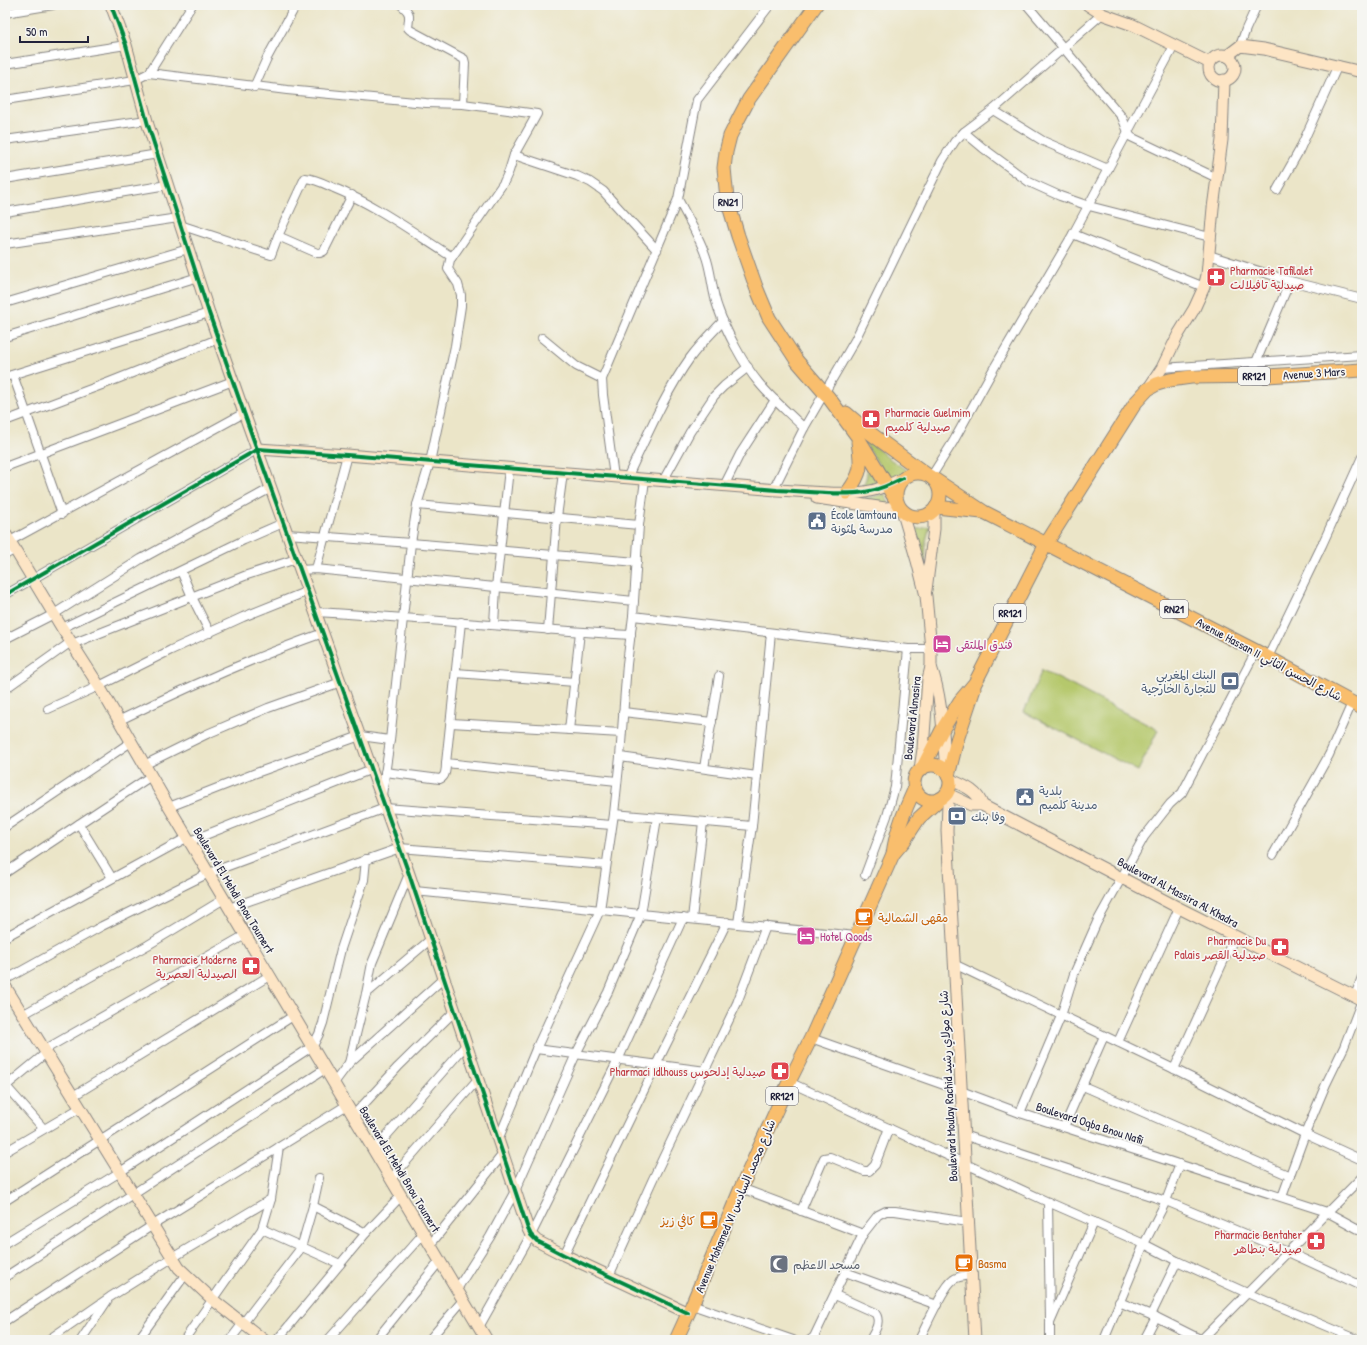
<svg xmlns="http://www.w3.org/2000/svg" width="1367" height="1345" font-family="'Patrick Hand','Playpen Sans Arabic',sans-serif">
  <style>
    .green { fill: #b5c86c; stroke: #6c7554 }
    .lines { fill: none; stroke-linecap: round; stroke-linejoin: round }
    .street-casing { stroke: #868482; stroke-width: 10 }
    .secondary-casing { stroke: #868482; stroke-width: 13 }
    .primary-casing { stroke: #868482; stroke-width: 15 }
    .street { stroke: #fff; stroke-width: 8 }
    .secondary { stroke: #fde5c5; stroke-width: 11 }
    .primary { stroke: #f9be6d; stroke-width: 13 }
    .cycleway-casing { stroke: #f6f6f2; stroke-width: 6 }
    .cycleway { stroke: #00873e; stroke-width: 4 }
    .labels { text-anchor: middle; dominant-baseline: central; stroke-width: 3.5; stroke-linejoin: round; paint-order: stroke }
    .shield { fill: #f6f6f2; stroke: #626272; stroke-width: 1 }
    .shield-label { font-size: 11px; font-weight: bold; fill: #22223b }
    .health-label { font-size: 12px; fill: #be3a42; stroke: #f6f6f2; text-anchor: end }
    .street-label { font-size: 12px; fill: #22223b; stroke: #f6f6f2 }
    .service-label { font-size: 12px; fill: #4e5e75; stroke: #f6f6f2; text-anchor: start }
    .hotel-label { font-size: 12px; fill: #b23c85; stroke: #f6f6f2; text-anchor: start }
    .food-label { font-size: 12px; fill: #c56008; stroke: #f6f6f2; text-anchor: start }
    .worship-label { font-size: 12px; fill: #5b616d; stroke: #f6f6f2; text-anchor: start }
  </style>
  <rect width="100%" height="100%" fill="#f6f6f2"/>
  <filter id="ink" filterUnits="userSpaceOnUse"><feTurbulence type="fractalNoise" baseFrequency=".025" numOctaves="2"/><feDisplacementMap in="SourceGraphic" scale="8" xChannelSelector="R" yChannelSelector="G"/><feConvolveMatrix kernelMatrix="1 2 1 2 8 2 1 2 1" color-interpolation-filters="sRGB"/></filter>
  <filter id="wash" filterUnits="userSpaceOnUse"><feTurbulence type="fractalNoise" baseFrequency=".012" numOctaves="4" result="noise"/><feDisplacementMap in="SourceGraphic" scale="16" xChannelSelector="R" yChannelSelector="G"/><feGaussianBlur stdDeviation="0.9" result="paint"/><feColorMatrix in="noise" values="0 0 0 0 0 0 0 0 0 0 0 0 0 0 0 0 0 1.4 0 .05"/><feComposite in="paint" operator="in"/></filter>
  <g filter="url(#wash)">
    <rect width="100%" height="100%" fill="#ebe5c8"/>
    <g class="green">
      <polygon points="857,431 887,457 909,472 890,482"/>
      <path d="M 866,461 L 879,486 L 859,489 C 868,481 868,472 866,461 Z"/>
      <polygon points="885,494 890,506 848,499 865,498"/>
      <polygon points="930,526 926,541 924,570 913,528 920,529"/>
      <polygon points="1042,670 1158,730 1138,771 1024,712"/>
    </g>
  </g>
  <g filter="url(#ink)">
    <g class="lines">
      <defs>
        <g id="street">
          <path d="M 401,5 C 412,14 409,16 408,28 L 410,30 L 464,59 L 465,63 L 463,104"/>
          <polyline points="1027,5 1122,117 1128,132 1131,137 1217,178"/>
          <polyline points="5,13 53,5"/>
          <polyline points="1240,46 1246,29 1257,5"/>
          <polyline points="5,64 126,45"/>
          <polyline points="149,73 192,5"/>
          <polyline points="254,87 267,58 296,5"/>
          <polyline points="5,100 135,80 149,73 287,90 426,103 463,104 537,114 514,155 509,171 504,182 450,260 448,269 458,284 461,295 461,306 455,346 430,462 417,505 411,543 390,740 382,795"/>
          <polyline points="993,110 1043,141 1108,169"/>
          <polyline points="964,132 983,148 1029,182 1060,196 1089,206 1210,237"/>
          <polyline points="5,140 147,120"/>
          <polyline points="514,155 577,176 590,182 603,191 657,250"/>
          <polyline points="5,179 158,154"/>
          <polyline points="1277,190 1299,151 1338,65"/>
          <path d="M 678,199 C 688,219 701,239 707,260 C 712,276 712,292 718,308 C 726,331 743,364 759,383 C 772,399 789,413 804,428"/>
          <polyline points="5,212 167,185"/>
          <path d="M 180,225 L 271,255 L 278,236 L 303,182 L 305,178 C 316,179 325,184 334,188 C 376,205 414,233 452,257"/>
          <polyline points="1073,234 1204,287"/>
          <polyline points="278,236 317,253 320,253 324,251 352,195"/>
          <polyline points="5,244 178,218"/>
          <polyline points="1209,255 1290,281 1362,299"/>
          <polyline points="5,303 188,249"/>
          <polyline points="5,337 198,277"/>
          <polyline points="542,338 576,366 602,379"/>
          <polyline points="1162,368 1362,355"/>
          <polyline points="13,375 62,514"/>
          <polyline points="1253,376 1256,362 1290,281"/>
          <polyline points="5,377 209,313"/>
          <polyline points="5,421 107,383 218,339"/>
          <polyline points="5,467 233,381"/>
          <polyline points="614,477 603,395 602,379 678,199 697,100 770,5"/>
          <polyline points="931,477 953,442 994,368 1073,234 1174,46"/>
          <path d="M 627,478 C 646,438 665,393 690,358 C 700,344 712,333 723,321"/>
          <polyline points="663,481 690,432 714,396 724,386 748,367"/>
          <polyline points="724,486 740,454 775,400"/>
          <polyline points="773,490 804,428 855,340 942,161 955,141 964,132 993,110 1102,14"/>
          <polyline points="417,505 639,525"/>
          <polyline points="287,534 411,543 637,562"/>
          <polyline points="10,541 244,413"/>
          <polyline points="5,555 15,549"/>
          <polyline points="316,569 347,455"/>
          <polyline points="300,570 316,569 634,601"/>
          <polyline points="181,571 192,597 210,633"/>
          <polyline points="5,595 258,449"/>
          <path d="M 315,612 C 420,618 525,629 631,635"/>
          <polyline points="633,616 908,649 931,649"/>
          <polyline points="461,622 446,763 617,781"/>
          <polyline points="494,625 496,587 509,469"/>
          <polyline points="62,628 244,540 283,523"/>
          <polyline points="548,630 557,517 563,473"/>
          <polyline points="5,639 54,614 141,559 271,488"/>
          <polyline points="72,644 247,575 296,559"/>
          <polyline points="1268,657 1322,545 1362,457"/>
          <polyline points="456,673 575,682"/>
          <polyline points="5,689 71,642"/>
          <polyline points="48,709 99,686 171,650 243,617 308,591"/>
          <polyline points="623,712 712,722"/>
          <path d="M 118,721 C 185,688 252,658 323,633"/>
          <polyline points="451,723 621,733"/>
          <polyline points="569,730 580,632"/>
          <polyline points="620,757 757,776"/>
          <polyline points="144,765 207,734 268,708 341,682"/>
          <polyline points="704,768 719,676"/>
          <path d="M 385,772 L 440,779 C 446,777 446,768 446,763"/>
          <polyline points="169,807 256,773 360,736 390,740"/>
          <polyline points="614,814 752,826"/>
          <polyline points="79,824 112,878"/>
          <polyline points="5,827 131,742"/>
          <polyline points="190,841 372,769"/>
          <polyline points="1273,855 1329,755 1352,703"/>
          <polyline points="5,873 151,776"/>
          <polyline points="865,875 887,816 895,787 908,649"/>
          <polyline points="415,891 856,936"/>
          <polyline points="229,908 400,848 606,865"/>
          <polyline points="692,919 703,822"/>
          <polyline points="738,923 752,826 771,633"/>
          <polyline points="5,937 188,837"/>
          <polyline points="954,964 1174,1069 1305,1134 1362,1160"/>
          <polyline points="5,980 102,926 209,873 385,808 612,825"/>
          <polyline points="366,994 431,939"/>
          <polyline points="1355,996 1362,977"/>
          <polyline points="22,1015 148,945 224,899"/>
          <polyline points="811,1038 961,1091 1020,1113 1327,1212 1362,1231"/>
          <polyline points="1118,1042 1179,908"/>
          <polyline points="536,1049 706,1071"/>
          <polyline points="44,1050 245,935"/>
          <polyline points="349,1063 366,994 372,963 409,874"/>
          <polyline points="1174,1069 1235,936"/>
          <polyline points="789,1082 1048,1202 1144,1244 1177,1261 1247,1293 1359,1340"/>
          <polyline points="334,1083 349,1063 444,978"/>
          <polyline points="5,1085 43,1128"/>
          <polyline points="6,1086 46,1053"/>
          <polyline points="1083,1086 1290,1176"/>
          <polyline points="73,1096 269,976"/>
          <polyline points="1020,1113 1061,1016 1074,974 1097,922 1144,837 1170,804 1182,793 1256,651"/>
          <polyline points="353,1116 398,1067 455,1011"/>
          <polyline points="1064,1127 1104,1036"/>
          <polyline points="963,1135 1166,1201 1288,1252 1362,1286"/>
          <polyline points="498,1140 536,1049 600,910 614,814 620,757 627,664 633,616 639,525 645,480"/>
          <polyline points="374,1150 466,1045"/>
          <polyline points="5,1152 80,1108"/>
          <polyline points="391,1179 478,1079"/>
          <polyline points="741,1188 863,1234"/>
          <polyline points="1282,1197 1305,1134 1326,1084 1344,1047 1362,1000"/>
          <polyline points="5,1201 293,1016"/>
          <polyline points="1048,1202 1050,1320"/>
          <polyline points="313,1206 366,1233"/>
          <polyline points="801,1211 824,1158 830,1157 864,1171 869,1171 875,1165 889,1128"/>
          <polyline points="262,1229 340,1264"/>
          <polyline points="5,1243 120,1172 313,1046 319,1034 323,1023 341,949 364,880 366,859"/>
          <polyline points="430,1245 503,1154"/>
          <polyline points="564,1255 656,1065 727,922"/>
          <polyline points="845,1272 937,1305"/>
          <polyline points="609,1276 652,1181 737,1003 766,926"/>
          <polyline points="5,1277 325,1069"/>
          <polyline points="457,1289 490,1237 515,1191 576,1054 608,992 641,914 657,818"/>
          <path d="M 835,1295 L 875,1313 C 882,1322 874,1332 870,1340"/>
          <polyline points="1119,1302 1156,1317 1202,1340"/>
          <polyline points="692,1305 793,1340"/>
          <polyline points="1151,1315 1177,1261"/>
          <polyline points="5,1321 153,1225 347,1105"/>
          <polyline points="479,1327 531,1235 618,1060 683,918"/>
          <polyline points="48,1340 110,1297 172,1258 271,1199 279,1147"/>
          <polyline points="81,1340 107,1301"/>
          <polyline points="138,1340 185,1275"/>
          <polyline points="184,1340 262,1229 271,1199"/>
          <polyline points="230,1340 301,1248 313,1206 319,1178"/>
          <polyline points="277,1340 366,1233 401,1196"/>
          <polyline points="328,1340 423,1234"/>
          <polyline points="376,1340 439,1262"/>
          <polyline points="429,1340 463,1300"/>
          <polyline points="810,1340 814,1337 863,1234 878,1215 886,1211 895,1211 968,1222"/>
          <path d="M 919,1340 C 926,1327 943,1287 953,1280 C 958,1276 965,1276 971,1275"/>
          <polyline points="1050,1340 1050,1323 1094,1222"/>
          <polyline points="1104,1340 1144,1244 1166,1201 1180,1164"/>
          <polyline points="1144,1340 1156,1317"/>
          <polyline points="1201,1340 1362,1177"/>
        </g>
        <g id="secondary">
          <polyline points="111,5 126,45 148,125 209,313 244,413 409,874 528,1229 531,1235 537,1241 564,1255 688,1313"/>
          <polyline points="1088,5 1102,14 1133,25 1210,63"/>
          <circle cx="1222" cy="68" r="13"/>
          <polyline points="1227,56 1240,46 1264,49 1362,72"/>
          <polyline points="1148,389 1162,368 1178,335 1194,309 1204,287 1207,275 1213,208 1222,140 1224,80"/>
          <path d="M 258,449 L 347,455 L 777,490 C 804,491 839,496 865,492 C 879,490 891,484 903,478"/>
          <polyline points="817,498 885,508 899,507"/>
          <polyline points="902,510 917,561 926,596 931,649 931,667 928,679 923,749 920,769"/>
          <polyline points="5,533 62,628 99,686 169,807 487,1340"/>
          <polyline points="926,590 934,529 934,510"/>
          <path d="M 931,667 C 943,700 943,738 946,772"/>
          <path d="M 949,779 C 962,785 978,790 982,805"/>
          <polyline points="946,793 971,805 982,805 1179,908 1362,1000"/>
          <polyline points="945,796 948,804 947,831 975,1340"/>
          <polyline points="5,986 179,1268 212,1299 264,1340"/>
        </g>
        <g id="primary">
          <polyline points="816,5 749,99 739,118 730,136 726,152 724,168 727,199 738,236 756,287 769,318 797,361 829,398 857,436 897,502"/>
          <polyline points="846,413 866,430 926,474"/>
          <circle cx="918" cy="495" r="22"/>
          <polyline points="934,479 984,512 1256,651 1362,708"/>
          <path d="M 847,493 C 862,473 862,467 858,442"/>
          <polyline points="936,507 982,512"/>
          <circle cx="932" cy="783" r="18"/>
          <polyline points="922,769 942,730 960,701 975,683 1046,544 1136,402 1148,389 1157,384 1170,380 1191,377 1267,376 1362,370"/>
          <polyline points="948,776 957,740 974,689"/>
          <path d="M 893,854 C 896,830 905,810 915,788"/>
          <polyline points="676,1340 692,1305 741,1188 789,1082 811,1038 893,854 904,841 919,818 940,799"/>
        </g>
      </defs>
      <use href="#street" class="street-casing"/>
      <use href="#secondary" class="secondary-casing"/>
      <use href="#primary" class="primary-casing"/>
      <use href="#street" class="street"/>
      <use href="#secondary" class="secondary"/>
      <use href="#primary" class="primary"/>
      <defs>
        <g id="cycleway">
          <polyline points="111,5 126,45 148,125 209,313 244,413 409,874 528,1229 531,1235 537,1241 564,1255 688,1313"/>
          <path d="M 5,595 L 258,449 L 347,455 L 777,490 C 804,491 839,496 865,492 C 879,490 891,484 903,478"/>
        </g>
      </defs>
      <use href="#cycleway" class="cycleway-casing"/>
      <use href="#cycleway" class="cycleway"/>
    </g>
  </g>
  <defs>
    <symbol id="pharmacy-square" viewBox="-11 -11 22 22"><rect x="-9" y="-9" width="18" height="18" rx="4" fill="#e0444e" stroke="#f6f6f2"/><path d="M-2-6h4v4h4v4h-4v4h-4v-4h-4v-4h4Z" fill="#fff"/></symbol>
    <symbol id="civic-square" viewBox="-11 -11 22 22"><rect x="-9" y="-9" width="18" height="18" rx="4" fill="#5c6f8a" stroke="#f6f6f2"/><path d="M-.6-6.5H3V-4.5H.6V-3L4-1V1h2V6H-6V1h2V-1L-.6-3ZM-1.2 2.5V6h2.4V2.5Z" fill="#fff"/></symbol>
    <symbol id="hotel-square" viewBox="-11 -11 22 22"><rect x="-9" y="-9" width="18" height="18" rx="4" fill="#d1479c" stroke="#f6f6f2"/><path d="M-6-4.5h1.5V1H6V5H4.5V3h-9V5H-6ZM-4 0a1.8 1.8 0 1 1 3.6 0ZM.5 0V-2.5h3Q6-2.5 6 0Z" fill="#fff"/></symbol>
    <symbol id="bank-square" viewBox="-11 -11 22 22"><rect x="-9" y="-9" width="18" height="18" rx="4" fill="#5c6f8a" stroke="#f6f6f2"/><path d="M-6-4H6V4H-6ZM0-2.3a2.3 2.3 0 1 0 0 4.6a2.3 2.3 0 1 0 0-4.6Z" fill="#fff"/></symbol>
    <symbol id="cafe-square" viewBox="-11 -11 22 22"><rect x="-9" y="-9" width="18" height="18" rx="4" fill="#e8710a" stroke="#f6f6f2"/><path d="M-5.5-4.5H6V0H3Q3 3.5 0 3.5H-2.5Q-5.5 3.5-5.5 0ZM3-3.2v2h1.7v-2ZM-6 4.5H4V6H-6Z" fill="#fff"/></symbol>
    <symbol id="mosque-square" viewBox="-11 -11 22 22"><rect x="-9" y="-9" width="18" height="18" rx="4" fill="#6b7280" stroke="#f6f6f2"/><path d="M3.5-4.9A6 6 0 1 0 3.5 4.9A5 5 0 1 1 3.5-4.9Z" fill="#fff"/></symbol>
  </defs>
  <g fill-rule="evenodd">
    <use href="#pharmacy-square" x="1205" y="266" width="22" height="22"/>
    <use href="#pharmacy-square" x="860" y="408" width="22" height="22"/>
    <use href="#civic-square" x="806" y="510" width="22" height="22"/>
    <use href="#hotel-square" x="931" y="633" width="22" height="22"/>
    <use href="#bank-square" x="1219" y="670" width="22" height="22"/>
    <use href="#civic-square" x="1014" y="786" width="22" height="22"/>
    <use href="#bank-square" x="946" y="805" width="22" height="22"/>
    <use href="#cafe-square" x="853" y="906" width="22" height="22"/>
    <use href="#hotel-square" x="795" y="925" width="22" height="22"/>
    <use href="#pharmacy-square" x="1269" y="936" width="22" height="22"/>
    <use href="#pharmacy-square" x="240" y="955" width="22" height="22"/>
    <use href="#pharmacy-square" x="769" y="1060" width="22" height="22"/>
    <use href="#cafe-square" x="698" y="1209" width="22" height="22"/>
    <use href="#pharmacy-square" x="1305" y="1230" width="22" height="22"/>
    <use href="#cafe-square" x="953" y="1252" width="22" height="22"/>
    <use href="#mosque-square" x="768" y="1253" width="22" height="22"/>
  </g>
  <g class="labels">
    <g class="shield">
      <rect x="714" y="193" width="28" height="18" rx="3"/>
      <rect x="1238" y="367" width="32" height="18" rx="3"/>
      <rect x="1160" y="600" width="28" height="18" rx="3"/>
      <rect x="994" y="604" width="32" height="18" rx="3"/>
      <rect x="766" y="1087" width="32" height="18" rx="3"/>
    </g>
    <g class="shield-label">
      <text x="728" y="202">RN21</text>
      <text x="1254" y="376">RR121</text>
      <text x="1174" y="609">RN21</text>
      <text x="1010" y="613">RR121</text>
      <text x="782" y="1096">RR121</text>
    </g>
    <g class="health-label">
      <text x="1230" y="270" text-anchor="start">Pharmacie Tafilalet<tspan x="1230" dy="14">صيدلية تافيلالت</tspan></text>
      <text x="885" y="412" text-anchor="start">Pharmacie Guelmim<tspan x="885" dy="14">صيدلية كلميم</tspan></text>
      <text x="1266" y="940">Pharmacie Du<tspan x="1266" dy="14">Palais صيدلية القصر</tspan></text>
      <text x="237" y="959">Pharmacie Moderne<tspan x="237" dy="14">الصيدلية العصرية</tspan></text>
      <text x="766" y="1071">Pharmaci Idlhouss صيدلية إدلحوس</text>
      <text x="1302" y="1234">Pharmacie Bentaher<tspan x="1302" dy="14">صيدلية بنطاهر</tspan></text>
    </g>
    <g class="street-label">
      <text transform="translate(1314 373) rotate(-4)">Avenue 3 Mars</text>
      <text transform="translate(1269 659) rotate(28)">Avenue Hassan II شارع الحسن الثاني</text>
      <text transform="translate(912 718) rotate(-84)">Boulevard Almasira</text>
      <text transform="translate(234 890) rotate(59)">Boulevard El Mehdi Bnou Toumert</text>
      <text transform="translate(1178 892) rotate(28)">Boulevard Al Massira Al Khadra</text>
      <text transform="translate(948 1086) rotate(-93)">Boulevard Moulay Rachid شارع مولاي رشيد</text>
      <text transform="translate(1090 1123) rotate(18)">Boulevard Oqba Bnou Nafii</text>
      <text transform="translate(400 1169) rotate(59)">Boulevard El Mehdi Bnou Toumert</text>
      <text transform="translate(735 1206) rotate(-67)">Avenue Mohamed VI شارع محمد السادس</text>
    </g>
    <g class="service-label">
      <text x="831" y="514">École lamtouna<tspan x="831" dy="14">مدرسة لمثونة</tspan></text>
      <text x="1216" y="674" text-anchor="end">البنك المغربي<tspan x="1216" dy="14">للتجارة الخارجية</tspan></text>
      <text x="1039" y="790">بلدية<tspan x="1039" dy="14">مدينة كلميم</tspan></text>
      <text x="971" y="816">وفا بنك</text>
    </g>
    <g class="hotel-label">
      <text x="956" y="644">فندق الملتقى</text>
      <text x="820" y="936">Hotel Qoods</text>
    </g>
    <g class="food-label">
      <text x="878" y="917">مقهى الشمالية</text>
      <text x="695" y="1220" text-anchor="end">كافي زيز</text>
      <text x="978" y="1263">Basma</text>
    </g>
    <g class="worship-label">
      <text x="793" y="1264">مسجد الاعظم</text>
    </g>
  </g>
  <rect width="1367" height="1345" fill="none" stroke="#f6f6f2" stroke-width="20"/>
  <path d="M20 36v6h68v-6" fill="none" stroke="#22223b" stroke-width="2"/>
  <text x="26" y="36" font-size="12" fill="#22223b" stroke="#f6f6f2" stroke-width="3" paint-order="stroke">50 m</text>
</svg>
